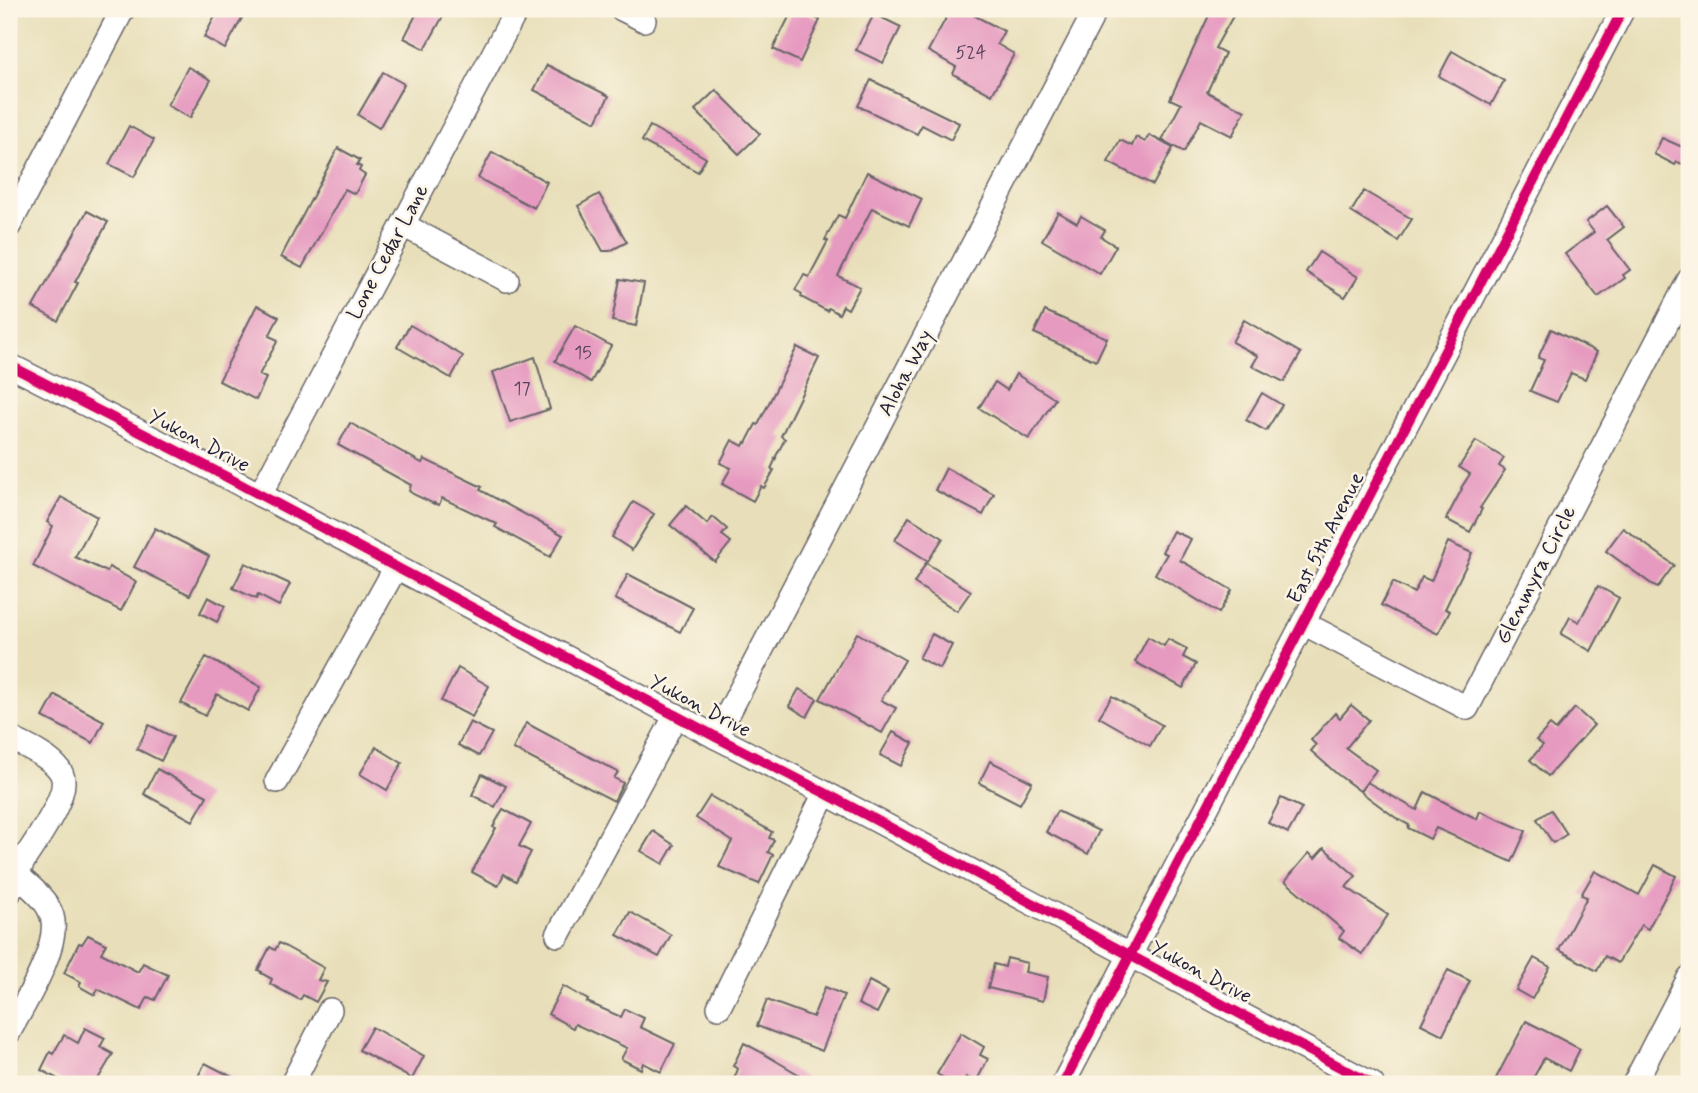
<svg xmlns="http://www.w3.org/2000/svg" width="1698" height="1093" font-family="Mynerve,sans-serif">
  <style>
    .building { fill: #e69ac0 }
    .lines { fill: none; stroke-linecap: round; stroke-linejoin: round }
    .minor-casing { stroke: #676467; stroke-width: 26 }
    .minor { stroke: #fff; stroke-width: 23 }
    .cycleway-casing { stroke: #fcf5e5; stroke-width: 15 }
    .cycleway { stroke: #d6006c; stroke-width: 10 }
    .labels { text-anchor: middle; dominant-baseline: central; stroke-width: 5; stroke-linejoin: round; paint-order: stroke }
    .number-label { font-size: 18px; fill: #53405c }
    .street-label { font-size: 21px; fill: #22223b; stroke: #fcf5e5 }
  </style>
  <rect width="100%" height="100%" fill="#fcf5e5"/>
  <filter id="ink" filterUnits="userSpaceOnUse"><feTurbulence type="fractalNoise" baseFrequency=".0143" numOctaves="2"/><feDisplacementMap in="SourceGraphic" scale="14" xChannelSelector="R" yChannelSelector="G"/><feConvolveMatrix kernelMatrix="1 2 1 2 8 2 1 2 1" color-interpolation-filters="sRGB"/></filter>
  <filter id="wash" filterUnits="userSpaceOnUse"><feTurbulence type="fractalNoise" baseFrequency=".00686" numOctaves="4" result="noise"/><feDisplacementMap in="SourceGraphic" scale="28" xChannelSelector="R" yChannelSelector="G"/><feGaussianBlur stdDeviation="1.57" result="paint"/><feColorMatrix in="noise" values="0 0 0 0 0 0 0 0 0 0 0 0 0 0 0 0 0 1.4 0 .05"/><feComposite in="paint" operator="in"/></filter>
  <g filter="url(#wash)">
    <rect width="100%" height="100%" fill="#e8dfba"/>
    <g id="blocks">
      <g class="building">
        <polygon points="219,9 247,9 225,49 204,37"/>
        <polygon points="419,9 447,9 425,49 404,38"/>
        <polygon points="793,9 797,9 820,20 800,62 773,49"/>
        <polygon points="951,9 962,9 1004,31 997,44 1014,54 992,95 953,74 956,67 928,51"/>
        <polygon points="1212,9 1237,9 1215,48 1225,53 1207,92 1245,111 1232,136 1201,120 1184,152 1162,140 1181,104 1170,99"/>
        <polygon points="874,14 901,27 883,63 856,50"/>
        <polygon points="1452,51 1504,81 1491,105 1439,76"/>
        <polygon points="547,65 609,96 596,122 534,90"/>
        <polygon points="188,67 211,80 190,118 167,105"/>
        <polygon points="383,72 404,84 379,128 358,115"/>
        <polygon points="871,80 959,123 951,140 922,125 917,134 858,106"/>
        <polygon points="716,90 760,134 739,154 695,110"/>
        <polygon points="129,126 154,140 134,177 109,164"/>
        <polygon points="650,126 706,158 698,172 642,141"/>
        <polygon points="1149,135 1173,148 1153,185 1108,162 1120,140 1132,146 1136,137 1145,142"/>
        <polygon points="1662,138 1689,150 1689,166 1677,162 1675,165 1654,154"/>
        <polygon points="338,148 360,160 357,165 361,167 359,171 365,175 355,194 345,189 302,268 281,257"/>
        <polygon points="492,152 547,182 534,208 478,178"/>
        <polygon points="867,172 922,199 909,226 872,208 838,276 860,287 848,309 843,306 839,314 829,308 827,311 801,297 802,294 795,290 804,275 809,277 828,241 825,240 838,215 845,218"/>
        <polygon points="1364,191 1412,219 1398,241 1351,212"/>
        <polygon points="599,194 627,242 610,251 603,251 578,206"/>
        <polygon points="1607,206 1624,227 1607,240 1630,270 1623,275 1625,278 1598,297 1565,254 1594,232 1586,222"/>
        <polygon points="87,211 108,222 75,282 78,283 58,321 33,307"/>
        <polygon points="1058,212 1077,223 1081,216 1105,230 1101,237 1116,246 1100,274 1042,240"/>
        <polygon points="1319,252 1358,277 1345,297 1306,272"/>
        <polygon points="620,279 644,283 636,326 612,321"/>
        <polygon points="257,305 279,317 269,336 278,340 259,375 266,378 256,400 219,381"/>
        <polygon points="1045,311 1107,338 1096,361 1034,333"/>
        <polygon points="1244,320 1301,353 1284,382 1252,366 1258,356 1232,342"/>
        <polygon points="410,325 463,356 451,378 397,347"/>
        <polygon points="575,326 611,346 591,382 555,361"/>
        <polygon points="1551,329 1597,352 1585,379 1571,373 1557,402 1530,391 1544,360 1538,358"/>
        <polygon points="797,347 819,358 781,436 785,439 775,458 776,458 771,469 774,470 764,488 761,486 753,501 722,484 731,468 720,463 732,440 743,446 745,442 746,443 756,424 758,425"/>
        <polygon points="535,357 550,409 510,422 493,372"/>
        <polygon points="1016,374 1055,399 1029,439 979,408 995,382 1007,390"/>
        <polygon points="1262,393 1282,405 1266,431 1246,420"/>
        <polygon points="350,423 422,463 424,459 482,487 480,490 563,535 550,557 495,527 497,524 442,498 439,505 434,503 434,504 413,494 409,491 411,485 338,445"/>
        <polygon points="1476,441 1504,458 1499,466 1505,470 1480,508 1482,509 1470,532 1446,519 1462,489 1461,488 1470,474 1459,467"/>
        <polygon points="946,468 994,494 983,515 935,490"/>
        <polygon points="61,497 97,517 75,557 107,572 109,567 136,582 121,611 33,566 53,526 47,522"/>
        <polygon points="633,502 654,514 632,550 612,537"/>
        <polygon points="686,506 707,524 713,517 727,529 722,535 731,542 715,562 670,525"/>
        <polygon points="909,517 943,538 928,561 895,540"/>
        <polygon points="155,528 209,556 190,595 134,567"/>
        <polygon points="1623,528 1674,565 1657,588 1606,551"/>
        <polygon points="1173,531 1191,539 1180,560 1232,590 1219,613 1155,574 1167,554 1162,552"/>
        <polygon points="1448,542 1472,553 1445,609 1450,611 1438,634 1381,605 1393,582 1414,593 1422,577 1431,581"/>
        <polygon points="245,563 290,584 279,606 258,595 256,599 233,588"/>
        <polygon points="926,563 971,591 957,611 914,583"/>
        <polygon points="628,574 693,608 680,632 615,599"/>
        <polygon points="1598,586 1619,598 1591,651 1561,634 1570,617 1579,622"/>
        <polygon points="208,597 225,606 217,622 200,613"/>
        <polygon points="857,633 905,660 881,700 896,708 882,733 820,699"/>
        <polygon points="932,634 952,645 940,669 919,658"/>
        <polygon points="1148,637 1164,646 1168,639 1187,649 1183,657 1196,664 1183,688 1135,662"/>
        <polygon points="206,657 261,687 248,711 217,694 205,716 181,703"/>
        <polygon points="458,668 489,686 472,717 441,701"/>
        <polygon points="799,689 817,699 807,717 789,706"/>
        <polygon points="55,695 104,721 93,743 43,717"/>
        <polygon points="1112,696 1162,725 1150,746 1099,717"/>
        <polygon points="1351,705 1369,720 1346,748 1376,770 1360,791 1337,774 1311,751 1316,745 1311,740 1335,713 1340,718"/>
        <polygon points="1575,708 1594,725 1548,776 1530,760 1543,745 1536,740 1550,725 1556,730"/>
        <polygon points="470,722 492,733 479,756 458,745"/>
        <polygon points="526,723 618,772 614,778 623,783 614,801 513,749"/>
        <polygon points="149,725 173,737 161,761 137,749"/>
        <polygon points="893,732 913,743 901,766 880,755"/>
        <polygon points="376,747 402,763 387,790 360,774"/>
        <polygon points="990,761 1032,782 1020,804 979,783"/>
        <polygon points="157,769 207,796 193,821 144,794"/>
        <polygon points="482,774 506,786 495,807 472,795"/>
        <polygon points="1367,782 1417,810 1425,792 1477,819 1480,811 1526,831 1512,862 1436,828 1430,839 1408,828 1409,825 1396,818 1361,792"/>
        <polygon points="710,796 772,832 769,838 774,840 768,852 773,855 759,884 719,867 732,841 696,818"/>
        <polygon points="1281,798 1302,808 1288,833 1268,823"/>
        <polygon points="503,809 531,824 519,846 531,852 516,881 504,874 498,886 472,872 496,828 493,827"/>
        <polygon points="1551,810 1567,834 1553,843 1537,819"/>
        <polygon points="1057,811 1099,831 1088,854 1046,832"/>
        <polygon points="653,831 674,845 663,864 641,851"/>
        <polygon points="1324,848 1356,876 1346,887 1388,915 1362,954 1339,938 1344,931 1285,881 1309,853 1315,858"/>
        <polygon points="1655,865 1676,876 1648,929 1641,925 1618,963 1605,956 1597,971 1559,950 1587,897 1581,895 1595,871 1639,895"/>
        <polygon points="630,912 671,935 659,957 617,935"/>
        <polygon points="88,935 106,944 101,953 138,972 143,963 168,975 155,1000 148,997 141,1010 98,989 95,995 79,986 81,982 64,973 79,943 82,944"/>
        <polygon points="279,943 324,968 318,980 327,982 316,1002 303,995 300,1000 270,984 272,979 261,973 262,972 258,970 270,947 275,950"/>
        <polygon points="1007,958 1027,963 1025,972 1048,977 1043,1001 988,988 994,964 1005,967"/>
        <polygon points="1534,958 1550,967 1532,999 1516,990"/>
        <polygon points="1448,970 1470,981 1443,1035 1421,1024"/>
        <polygon points="869,981 888,991 877,1013 858,1004"/>
        <polygon points="563,986 588,1000 587,1002 621,1017 625,1009 644,1018 640,1027 675,1044 661,1072 643,1063 641,1069 621,1059 627,1048 575,1024 573,1028 548,1014"/>
        <polygon points="825,987 844,995 822,1051 757,1026 767,1000 813,1017"/>
        <polygon points="1526,1021 1580,1049 1569,1071 1544,1058 1530,1084 1493,1084"/>
        <polygon points="372,1027 424,1056 412,1079 359,1050"/>
        <polygon points="85,1028 105,1038 100,1047 113,1054 95,1084 67,1084 41,1070 50,1052 53,1054 64,1035 78,1043"/>
        <polygon points="961,1033 984,1047 980,1055 988,1059 976,1082 966,1077 962,1084 954,1084 937,1074"/>
        <polygon points="744,1043 759,1051 815,1084 732,1084 738,1069 733,1066"/>
        <polygon points="205,1063 246,1084 194,1084"/>
      </g>
    </g>
  </g>
  <g filter="url(#ink)">
    <use href="#blocks" fill-opacity="0" stroke="#676467" stroke-width="2"/>
    <g class="lines">
      <defs>
        <g id="minor">
          <polyline points="622,9 644,20"/>
          <polyline points="403,225 507,280"/>
          <polyline points="9,226 123,9"/>
          <polyline points="9,365 187,456 716,737 825,793 1372,1084"/>
          <polyline points="260,495 517,9"/>
          <polyline points="1303,623 1467,708 1689,280"/>
          <polyline points="716,737 1096,9"/>
          <path d="M 9,738 C 24,745 56,759 62,775 C 70,794 36,841 25,858 C 19,869 14,881 9,893"/>
          <polyline points="277,781 396,567"/>
          <polyline points="558,935 676,715"/>
          <polyline points="719,1007 825,793"/>
          <path d="M 9,1032 C 23,1006 61,946 52,916 C 47,899 30,887 17,875"/>
          <polyline points="292,1084 330,1010"/>
          <polyline points="1063,1084 1623,9"/>
          <polyline points="1634,1084 1689,978"/>
        </g>
      </defs>
      <use href="#minor" class="minor-casing"/>
      <use href="#minor" class="minor"/>
      <defs>
        <g id="cycleway">
          <polyline points="9,365 187,456 716,737 825,793 1372,1084"/>
          <polyline points="1063,1084 1623,9"/>
        </g>
      </defs>
      <use href="#cycleway" class="cycleway-casing"/>
      <use href="#cycleway" class="cycleway"/>
    </g>
  </g>
  <g class="labels">
    <g class="number-label">
      <text x="971" y="53">524</text>
      <text x="583" y="353">15</text>
      <text x="522" y="389">17</text>
    </g>
    <g class="street-label">
      <text transform="translate(388 252) rotate(-62)">Lone Cedar Lane</text>
      <text transform="translate(906 373) rotate(-62)">Aloha Way</text>
      <text transform="translate(199 441) rotate(28)">Yukon Drive</text>
      <text transform="translate(1326 538) rotate(-63)">East 5th Avenue</text>
      <text transform="translate(1536 575) rotate(-63)">Glenmyra Circle</text>
      <text transform="translate(700 706) rotate(28)">Yukon Drive</text>
      <text transform="translate(1201 972) rotate(28)">Yukon Drive</text>
    </g>
  </g>
  <rect width="1698" height="1093" fill="none" stroke="#fcf5e5" stroke-width="35"/>
</svg>
